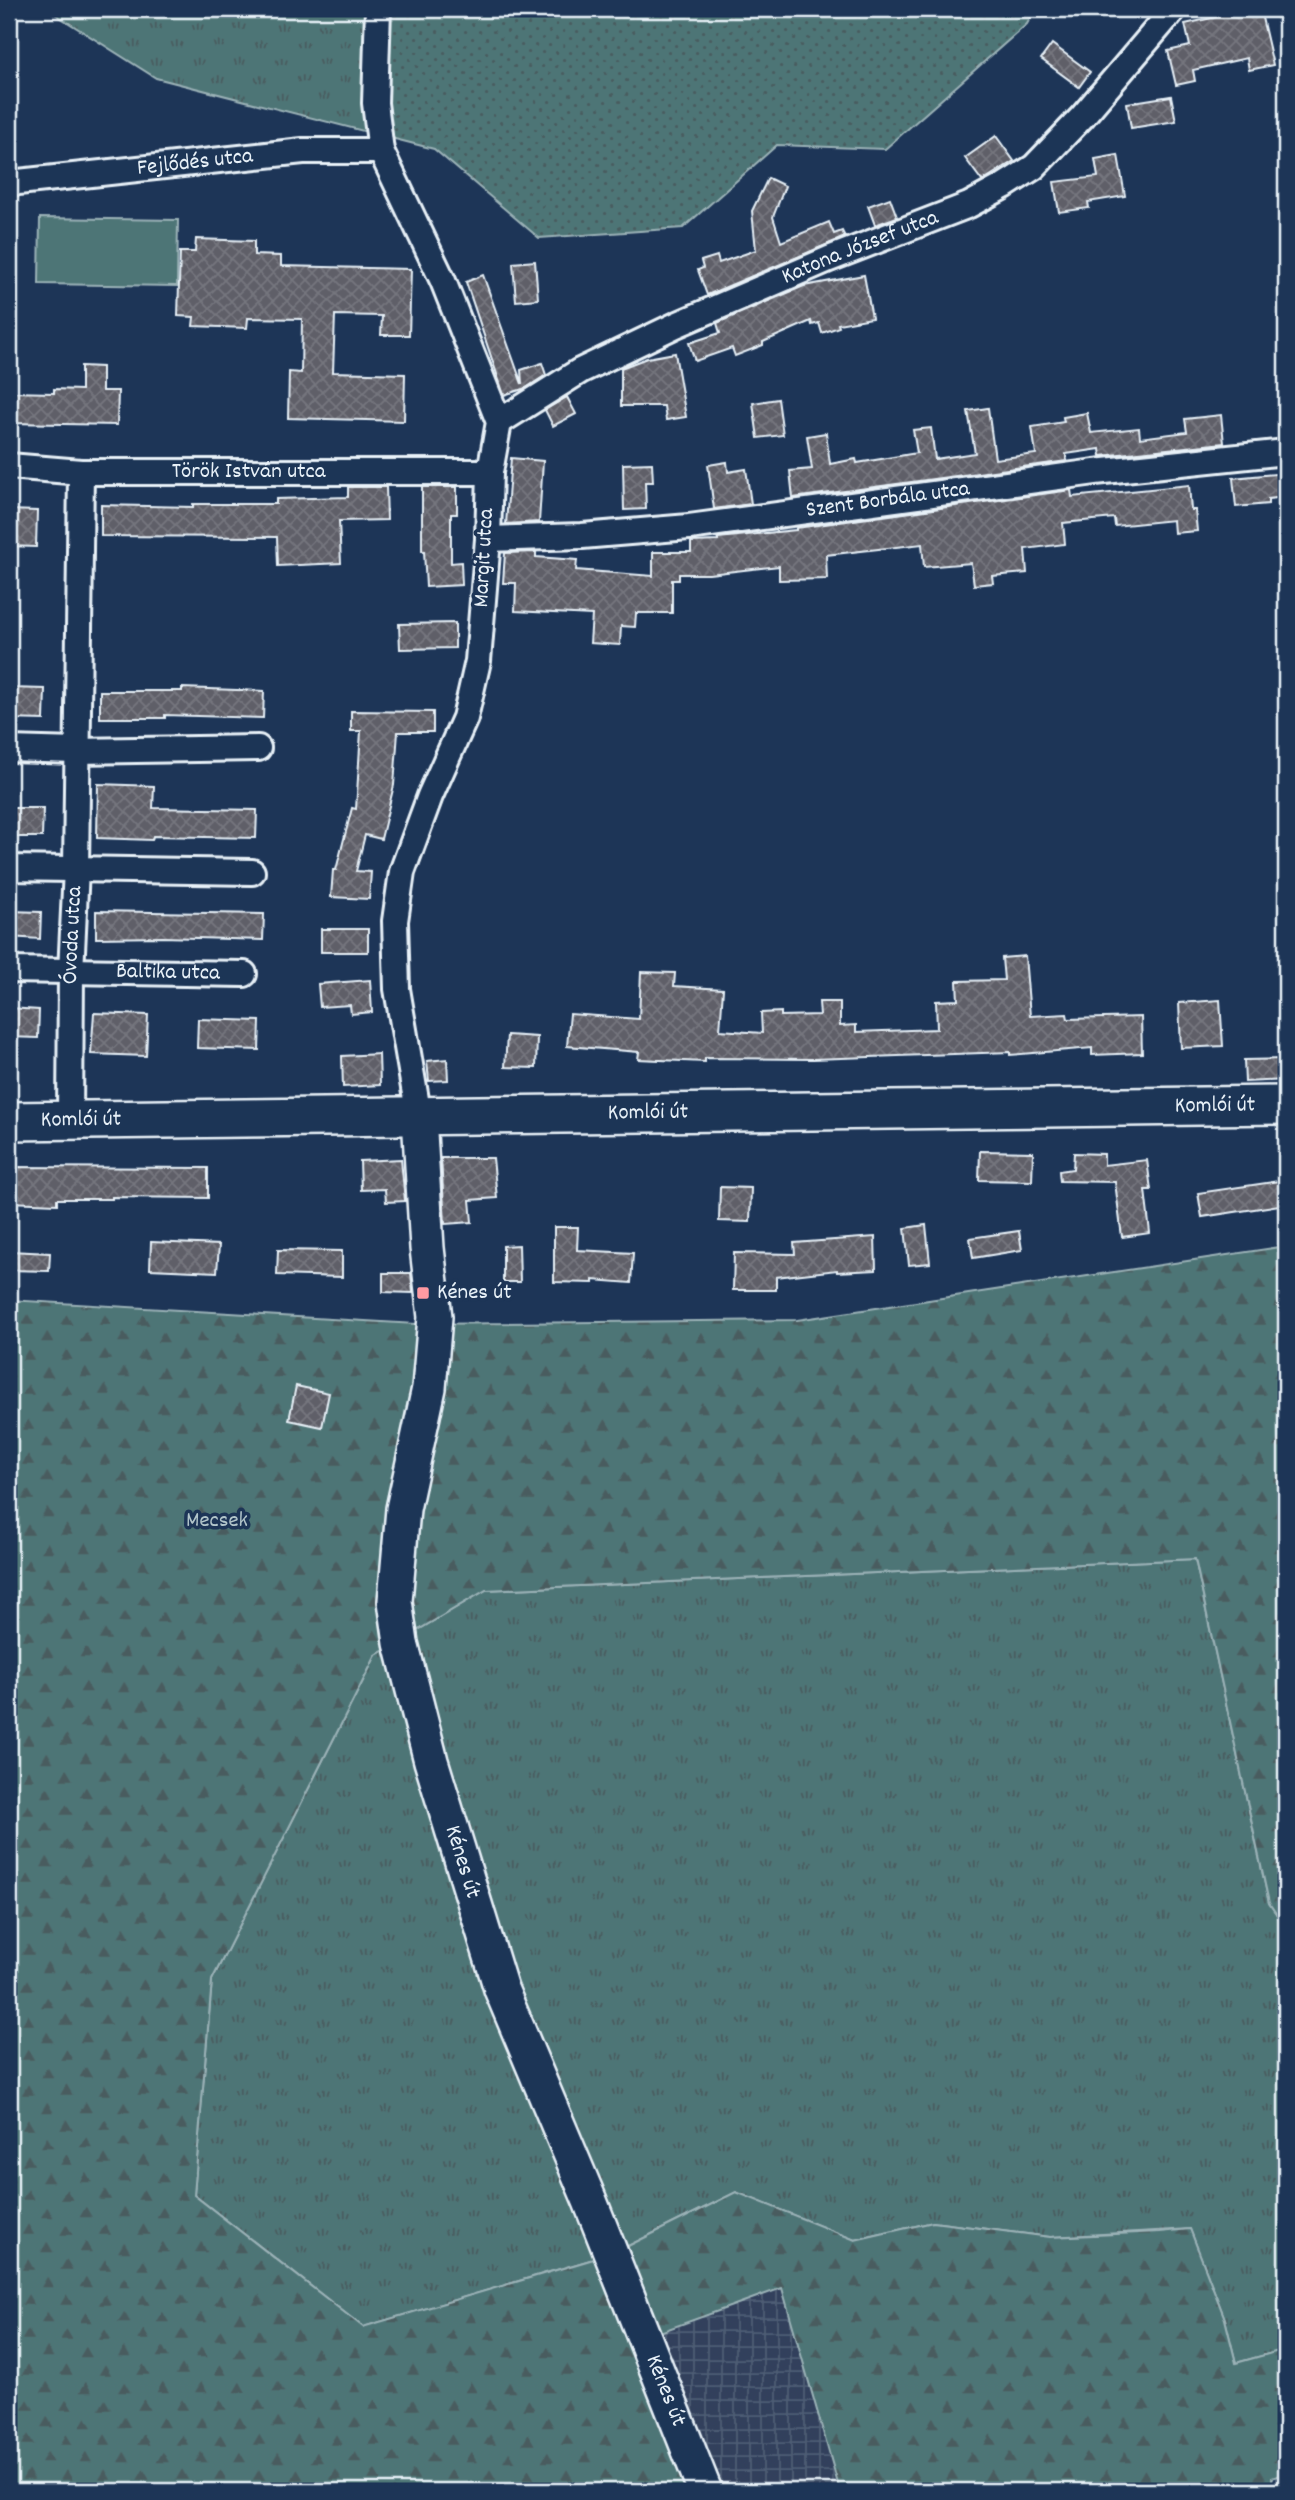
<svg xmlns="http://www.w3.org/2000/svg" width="1295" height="2500" font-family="Dekko,sans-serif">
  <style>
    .industrial { fill: url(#industrial-grid) }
    .grass { fill: url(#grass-tufts); stroke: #9bb2b7; stroke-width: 2 }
    .forest { fill: url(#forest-firs); stroke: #9bb2b7; stroke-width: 2 }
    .park { fill: #4e7476; stroke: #9bb2b7; stroke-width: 2 }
    .garden { fill: url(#garden-dots); stroke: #9bb2b7; stroke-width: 2 }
    .building { fill: url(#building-cross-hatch); stroke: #e8f1f8; stroke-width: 2 }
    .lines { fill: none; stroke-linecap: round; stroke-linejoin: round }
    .street-casing { stroke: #e8f1f8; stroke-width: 30 }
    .secondary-casing { stroke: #e8f1f8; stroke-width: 38 }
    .primary-casing { stroke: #e8f1f8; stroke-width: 42 }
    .street { stroke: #1d3557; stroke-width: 24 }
    .secondary { stroke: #1d3557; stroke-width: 33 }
    .primary { stroke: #1d3557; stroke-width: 37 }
    .poi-dot { fill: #ff9aa2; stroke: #1d3557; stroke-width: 2.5 }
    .labels { text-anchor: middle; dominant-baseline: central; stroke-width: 7; stroke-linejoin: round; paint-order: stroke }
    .street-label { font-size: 23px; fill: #e8f1f8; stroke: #1d3557 }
    .poi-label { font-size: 23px; fill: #e8f1f8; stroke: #1d3557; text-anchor: start }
    .park-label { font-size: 23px; fill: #b2c5ca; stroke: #1d3557 }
  </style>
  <defs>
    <pattern id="industrial-grid" width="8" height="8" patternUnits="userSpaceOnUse" patternTransform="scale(1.75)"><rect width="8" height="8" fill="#30415c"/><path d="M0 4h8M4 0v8" fill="none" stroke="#4e5d74"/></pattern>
    <pattern id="grass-tufts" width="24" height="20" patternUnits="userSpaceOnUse" patternTransform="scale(1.75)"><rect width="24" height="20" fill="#4e7476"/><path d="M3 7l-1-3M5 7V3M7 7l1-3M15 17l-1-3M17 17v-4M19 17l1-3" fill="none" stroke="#4a5c5e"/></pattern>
    <pattern id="forest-firs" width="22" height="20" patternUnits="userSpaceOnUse" patternTransform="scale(1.75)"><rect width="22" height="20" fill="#4e7476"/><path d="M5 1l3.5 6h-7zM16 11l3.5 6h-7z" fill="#4a5c5e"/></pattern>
    <pattern id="garden-dots" width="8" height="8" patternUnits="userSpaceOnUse" patternTransform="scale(1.75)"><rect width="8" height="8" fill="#4e7476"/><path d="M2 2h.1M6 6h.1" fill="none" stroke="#4a5c5e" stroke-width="1.8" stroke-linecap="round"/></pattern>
    <pattern id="building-cross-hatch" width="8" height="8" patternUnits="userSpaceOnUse" patternTransform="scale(1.75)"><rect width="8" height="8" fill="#5e5e68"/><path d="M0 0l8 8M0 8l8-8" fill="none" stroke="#75767e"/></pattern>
  </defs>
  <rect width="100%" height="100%" fill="#1d3557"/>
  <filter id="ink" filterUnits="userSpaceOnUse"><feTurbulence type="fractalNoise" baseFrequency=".0143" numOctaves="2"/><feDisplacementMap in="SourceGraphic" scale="14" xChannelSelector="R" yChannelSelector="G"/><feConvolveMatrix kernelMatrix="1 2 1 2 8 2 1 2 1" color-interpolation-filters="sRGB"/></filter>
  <g filter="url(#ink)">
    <polygon class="industrial" points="783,2288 840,2491 695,2491 643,2338"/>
    <g class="grass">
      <polygon points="47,9 369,9 375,134 156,78"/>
      <polygon points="1195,1559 1269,1903 1286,1928 1286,2349 1236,2363 1225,2319 1190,2229 1050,2237 933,2222 855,2240 736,2192 614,2253 363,2327 194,2195 212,1980 376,1655 486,1590"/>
    </g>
    <polygon class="forest" points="1286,1246 1286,1928 1269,1903 1195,1559 486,1590 376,1655 212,1980 194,2195 363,2327 614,2253 736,2192 855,2240 933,2222 1050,2237 1160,2232 1190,2229 1225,2319 1236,2363 1286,2349 1286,2473 1272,2478 1274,2491 840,2491 782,2288 643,2338 695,2491 9,2491 9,1300 416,1324 797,1320"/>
    <polygon class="park" points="40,218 178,220 177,286 39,284"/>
    <polygon class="garden" points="369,9 1035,9 1027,24 885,149 777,145 683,228 539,238 434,149 375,134"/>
    <g class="building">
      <polygon points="1215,9 1260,9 1273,65 1249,70 1247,58 1193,70 1195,81 1176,85 1168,51 1190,46 1185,24 1216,17"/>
      <polygon points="1052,44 1090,72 1079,87 1041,59"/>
      <polygon points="1171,96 1176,121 1131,128 1127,103"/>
      <polygon points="996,136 1014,161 982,181 965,158"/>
      <polygon points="1118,155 1125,196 1088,202 1089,208 1059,212 1054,182 1098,177 1095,159"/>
      <polygon points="768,178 785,186 773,217 781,242 829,222 834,234 842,231 845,237 707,295 698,270 703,268 701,261 717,256 719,263 756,250 752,211"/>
      <polygon points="890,198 897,217 875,225 868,206"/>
      <polygon points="196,239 254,241 254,255 281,256 281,266 411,269 409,335 381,335 382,316 335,315 333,372 405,374 404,421 288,418 289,372 301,373 302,319 248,318 247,328 193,326 194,317 178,316 180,252 195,252"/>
      <polygon points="535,261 538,299 516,301 513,263"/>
      <polygon points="483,275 522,384 521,370 542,363 546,375 526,388 504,395 466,282"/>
      <polygon points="864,275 872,318 838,324 839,327 822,333 819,323 812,325 811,321 763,342 763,345 735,356 732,348 695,361 689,343 720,333 717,323 804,286"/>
      <polygon points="675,353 686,417 666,420 664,406 621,406 621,368 647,358"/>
      <polygon points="81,366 102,367 102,391 118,391 117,425 9,423 9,392 54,393 54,389 81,390"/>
      <polygon points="567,397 576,414 553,426 545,410"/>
      <polygon points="778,399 783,435 758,438 753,403"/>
      <polygon points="988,408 995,459 1036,454 1032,427 1064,422 1063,417 1087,413 1091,433 1139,428 1140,438 1187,432 1185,419 1221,415 1224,443 1101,456 1100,449 1066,454 1067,461 793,498 790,471 812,469 807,436 826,433 830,464 856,459 857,463 917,453 913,430 931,428 935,459 975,453 968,411"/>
      <polygon points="511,458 543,461 539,522 506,524"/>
      <polygon points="727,462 728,472 746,469 751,504 714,509 708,465"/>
      <polygon points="652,463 653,482 645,482 646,509 624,510 623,464"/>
      <polygon points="1286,473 1286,497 1268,499 1268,504 1236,507 1233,478"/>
      <polygon points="1189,485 1191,510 1195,510 1197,531 1174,533 1173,520 1115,526 1114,518 1063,523 1065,544 1025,549 1027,573 992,576 993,583 974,585 971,563 924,567 922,544 826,555 827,579 779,580 779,566 709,574 679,574 679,580 672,580 672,613 636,613 635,627 621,626 620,645 590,643 592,615 515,611 516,583 503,583 505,553 536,552 536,557 577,560 576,570 653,576 653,552 691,552 691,542 718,541 718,538 796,530 796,528 1071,490 1072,497"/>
      <polygon points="348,487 386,487 387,520 339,521 341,563 278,566 277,537 101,536 101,505 193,507 193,504 276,504 276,499 348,497"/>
      <polygon points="422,487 457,487 457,514 451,514 451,563 461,562 462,585 426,587 424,551 422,551"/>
      <polygon points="9,510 37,511 36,547 9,546"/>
      <polygon points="455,623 455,648 400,649 399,624"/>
      <polygon points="9,688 45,689 44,720 9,719"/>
      <polygon points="182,688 264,691 263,718 165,715 165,718 100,718 100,691 182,691"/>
      <polygon points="351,711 433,712 433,732 398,732 394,785 381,839 365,835 356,871 371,872 369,899 331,897 333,870 336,870 352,808 356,809 361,731 351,731"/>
      <polygon points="98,784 154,786 153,808 257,810 256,838 153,836 152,840 97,838"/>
      <polygon points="9,808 43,808 42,837 9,837"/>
      <polygon points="9,911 41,912 40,939 9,937"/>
      <polygon points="96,911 264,914 263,940 163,937 96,938"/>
      <rect x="321" y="929" width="47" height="23"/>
      <polygon points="1025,956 1030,1016 1067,1014 1068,1019 1141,1017 1142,1053 1092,1055 1092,1048 1010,1055 1010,1052 813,1059 705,1058 705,1062 638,1059 639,1052 567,1046 570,1014 639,1019 641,972 675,973 674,986 723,989 720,1030 762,1033 761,1013 781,1012 781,1016 820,1015 819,1002 840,1002 840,1026 856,1025 856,1032 937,1029 936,1001 958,1000 957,981 1004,980 1002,958"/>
      <polygon points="370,980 372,1012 351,1014 350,1005 320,1007 318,984"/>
      <polygon points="1220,1000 1223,1046 1181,1048 1179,1003"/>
      <polygon points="9,1008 39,1010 38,1038 9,1037"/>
      <polygon points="94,1013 148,1015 146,1056 91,1054"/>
      <polygon points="198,1019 260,1021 259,1050 197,1048"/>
      <polygon points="507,1035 537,1037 536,1068 505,1067"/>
      <polygon points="379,1054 380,1085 343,1087 342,1056"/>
      <polygon points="447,1059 448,1080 429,1081 427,1061"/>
      <polygon points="1286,1059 1286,1080 1245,1082 1244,1060"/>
      <polygon points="980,1151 1033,1152 1032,1181 979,1180"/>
      <polygon points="1074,1153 1104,1154 1104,1165 1147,1160 1151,1190 1145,1190 1150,1233 1122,1237 1115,1182 1060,1181 1059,1171 1073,1169"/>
      <polygon points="441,1158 493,1158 497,1198 470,1200 472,1222 445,1224"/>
      <polygon points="401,1159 405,1201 386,1202 385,1189 361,1190 360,1161"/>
      <polygon points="9,1167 208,1168 208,1198 112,1197 112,1199 57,1199 57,1204 9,1202"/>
      <polygon points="1286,1180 1286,1204 1202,1217 1198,1193"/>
      <polygon points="720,1187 751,1188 750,1222 719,1221"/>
      <polygon points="926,1225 930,1263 909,1265 905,1228"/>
      <polygon points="554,1227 578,1227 577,1250 633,1253 631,1283 593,1280 593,1283 554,1282"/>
      <polygon points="1019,1231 1022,1250 973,1258 970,1238"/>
      <polygon points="875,1237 876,1270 837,1272 837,1270 776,1277 776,1290 733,1290 734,1253 795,1254 794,1243"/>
      <polygon points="151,1242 219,1245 217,1272 150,1269"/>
      <polygon points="519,1245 520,1282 503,1282 503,1246"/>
      <polygon points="278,1250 342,1251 342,1277 277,1275"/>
      <polygon points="9,1251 50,1253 49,1271 9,1270"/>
      <polygon points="383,1273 411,1273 413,1293 383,1292"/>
      <polygon points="296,1386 329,1393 322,1427 289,1420"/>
    </g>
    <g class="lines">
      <defs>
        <g id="street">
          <polyline points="378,9 375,103 381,151 443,281 499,422 490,472 488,539 478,661 465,718 430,796 402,872 395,921 397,989 419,1117"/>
          <path id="s1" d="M 9,183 L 303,151 L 381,151"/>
          <path id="s2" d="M 499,422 L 580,371 L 676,325 L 829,259 L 969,205 L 1004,186 L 1034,167 L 1082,117 L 1174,9"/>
          <path id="s3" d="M 9,466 L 81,472 L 490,472"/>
          <path id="s4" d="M 488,539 L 582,536 L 689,527 L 1095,472 L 1286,452"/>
          <polyline points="9,749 76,751 258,748"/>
          <polyline points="9,868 252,872"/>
          <path id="s5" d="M 9,970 L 244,974"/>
          <path id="s6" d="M 70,1121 L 71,972 L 76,869 L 81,472"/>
        </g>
        <g id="secondary">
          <path id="s7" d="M 419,1117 L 427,1248 L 435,1317 L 429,1388 L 403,1509 L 395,1601 L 401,1643 L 431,1761 L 501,1989 L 590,2201 L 705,2491"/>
        </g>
        <g id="primary">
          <path id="s8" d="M 9,1121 L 1286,1105"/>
        </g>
      </defs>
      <use href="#street" class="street-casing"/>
      <use href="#secondary" class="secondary-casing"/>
      <use href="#primary" class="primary-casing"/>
      <use href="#street" class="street"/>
      <use href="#secondary" class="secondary"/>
      <use href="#primary" class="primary"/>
    </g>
  </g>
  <rect class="poi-dot" x="416" y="1286" width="14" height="14" rx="3.5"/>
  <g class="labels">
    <g class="street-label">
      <text stroke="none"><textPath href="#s1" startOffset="187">Fejlődés utca</textPath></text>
      <text stroke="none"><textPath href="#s2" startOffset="402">Katona József utca</textPath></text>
      <text stroke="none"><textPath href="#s3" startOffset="240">Török István utca</textPath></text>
      <text stroke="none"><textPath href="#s4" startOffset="402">Szent Borbála utca</textPath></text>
      <text transform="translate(485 558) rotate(-87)">Margit utca</text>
      <text stroke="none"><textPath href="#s6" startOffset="186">Óvoda utca</textPath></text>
      <text stroke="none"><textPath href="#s5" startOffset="159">Baltika utca</textPath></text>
      <text stroke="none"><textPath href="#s8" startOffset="1206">Komlói út</textPath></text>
      <text stroke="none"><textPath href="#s8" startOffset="639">Komlói út</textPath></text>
      <text stroke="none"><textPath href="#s8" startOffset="72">Komlói út</textPath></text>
      <text stroke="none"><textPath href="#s7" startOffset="758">Kénes út</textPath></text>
      <text stroke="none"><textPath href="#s7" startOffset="1325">Kénes út</textPath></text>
    </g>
    <g class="poi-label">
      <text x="437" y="1293">Kénes út</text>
    </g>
    <g class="park-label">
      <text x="217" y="1521">Mecsek</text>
    </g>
  </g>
  <rect width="1295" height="2500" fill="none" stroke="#1d3557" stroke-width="35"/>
  <rect x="18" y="18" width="1260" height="2465" fill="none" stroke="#e8f1f8" stroke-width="2.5" filter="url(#ink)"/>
</svg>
